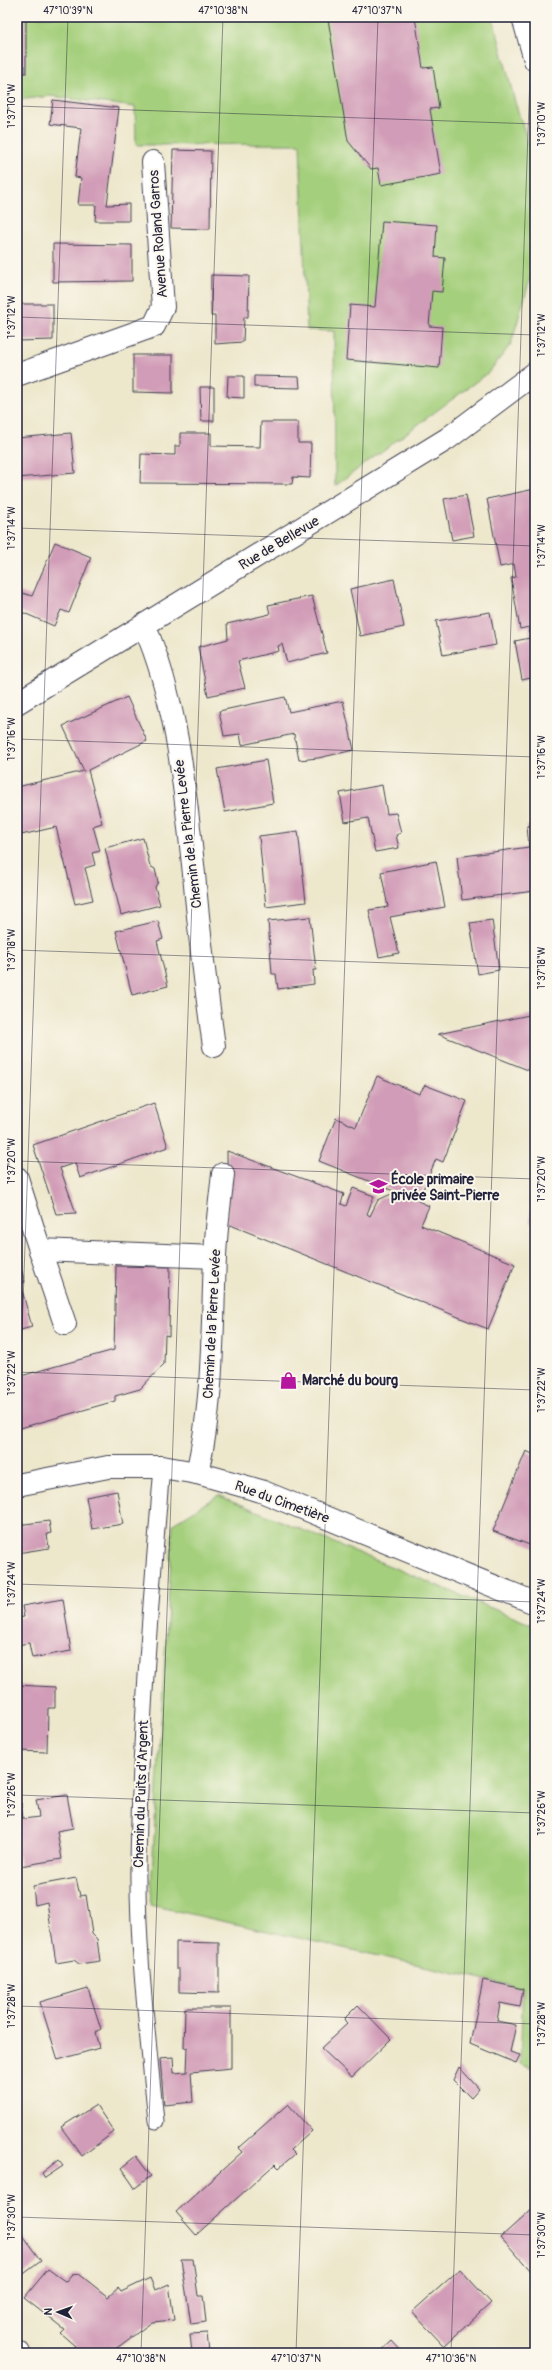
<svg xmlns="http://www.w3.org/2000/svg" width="552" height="2370" font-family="Pangolin,sans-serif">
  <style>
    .green { fill: #a4cf7b; stroke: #63785b }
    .building { fill: #d19cb7 }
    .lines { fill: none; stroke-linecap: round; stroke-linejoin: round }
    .service-casing { stroke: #404051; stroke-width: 17 }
    .minor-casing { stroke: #404051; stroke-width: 24 }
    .tertiary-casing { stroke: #404051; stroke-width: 24 }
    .service { stroke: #fff; stroke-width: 15 }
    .minor { stroke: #fff; stroke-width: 22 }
    .tertiary { stroke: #fff; stroke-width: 22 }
    .ticks { fill: none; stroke: #22223b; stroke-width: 1; stroke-opacity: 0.45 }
    .labels { text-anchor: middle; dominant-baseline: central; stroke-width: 4; stroke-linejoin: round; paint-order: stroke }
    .street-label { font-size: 14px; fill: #22223b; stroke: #fbf7ec }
    .poi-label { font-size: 14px; font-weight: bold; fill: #22223b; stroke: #fbf7ec; text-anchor: start }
    .neatline { fill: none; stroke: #22223b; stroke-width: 1.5 }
    .ticks-label { font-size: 10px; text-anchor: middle; fill: #22223b }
  </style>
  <rect width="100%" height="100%" fill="#fbf7ec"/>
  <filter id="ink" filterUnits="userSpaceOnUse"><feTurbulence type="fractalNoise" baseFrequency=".025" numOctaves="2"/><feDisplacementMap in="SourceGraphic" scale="8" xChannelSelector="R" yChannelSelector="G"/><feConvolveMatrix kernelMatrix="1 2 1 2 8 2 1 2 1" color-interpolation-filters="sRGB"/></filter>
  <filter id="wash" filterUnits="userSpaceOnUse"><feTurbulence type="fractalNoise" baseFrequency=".012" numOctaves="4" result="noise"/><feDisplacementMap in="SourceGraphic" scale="16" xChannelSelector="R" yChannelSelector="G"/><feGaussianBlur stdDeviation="0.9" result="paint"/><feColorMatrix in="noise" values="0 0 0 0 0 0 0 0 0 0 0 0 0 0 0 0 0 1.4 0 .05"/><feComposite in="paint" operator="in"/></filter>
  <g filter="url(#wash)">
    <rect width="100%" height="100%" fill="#ede7cc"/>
    <g class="green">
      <polygon points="17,17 493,17 515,102 535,163 535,262 511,344 489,372 335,486 334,331 307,330 300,144 136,145 135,107 50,96 17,100"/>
      <polygon points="218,1495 535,1626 535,2070 520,2064 523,1988 150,1905 173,1524"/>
    </g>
    <g id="blocks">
      <g class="building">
        <rect x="17" y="17" width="9" height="56"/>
        <polygon points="340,17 415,17 423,68 433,67 439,108 430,109 441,174 381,185 378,168 371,169 348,141 328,19"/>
        <polygon points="53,100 119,108 107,205 129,204 129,221 95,221 96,205 78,205 81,178 75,177 81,128 50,124"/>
        <polygon points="173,150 211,151 210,229 171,228"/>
        <polygon points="382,221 437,225 435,257 445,258 442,292 432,291 429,326 442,327 439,368 346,360 350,305 375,307"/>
        <polygon points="53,244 132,245 132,281 53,282"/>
        <polygon points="211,275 249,276 248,317 244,317 243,342 215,344 215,316 211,316"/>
        <polygon points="17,304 53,304 53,340 17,341"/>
        <polygon points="133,355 173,355 173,393 133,392"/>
        <polygon points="228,376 244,376 244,398 227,397"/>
        <polygon points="254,376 299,377 300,388 254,387"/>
        <polygon points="200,387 214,387 214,421 201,421"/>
        <polygon points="261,422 298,422 298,443 311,443 310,478 293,477 292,484 140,483 141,454 175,455 175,446 180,446 180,433 211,433 211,446 260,447"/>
        <polygon points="71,433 75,473 17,478 17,438"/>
        <polygon points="535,489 535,677 522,680 515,641 530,638 529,627 520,629 511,578 516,577 514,564 500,567 487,499"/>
        <polygon points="466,495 474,536 452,540 444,499"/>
        <polygon points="55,542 91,557 69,613 61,610 54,626 17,610 17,596 19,592 32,596"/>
        <polygon points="394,579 404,627 360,636 350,589"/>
        <polygon points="312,596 327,653 287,663 282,644 278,646 279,651 238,661 245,688 208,696 198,647 228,639 227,624 270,614 268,605"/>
        <polygon points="490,612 496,645 443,655 436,621"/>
        <polygon points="127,697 147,741 88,770 102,823 93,826 100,851 92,853 95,865 85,868 93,900 75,904 56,827 17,836 17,787 84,771 63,726"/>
        <polygon points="285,697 289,712 343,701 354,750 318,758 299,760 294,734 242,745 240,734 224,736 219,711"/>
        <polygon points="266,760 273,803 225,812 217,769"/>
        <polygon points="382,785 387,814 396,813 401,833 396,835 399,848 375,852 368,818 345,822 340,793"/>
        <polygon points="535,825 535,891 462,900 457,857 529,847 527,826"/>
        <polygon points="298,831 306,902 266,907 259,836"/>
        <polygon points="143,838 150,866 155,869 158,882 155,887 160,905 121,915 105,848"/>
        <polygon points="436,861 445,907 390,917 399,953 379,957 369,910 388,907 381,872"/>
        <polygon points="310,917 316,970 313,970 314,984 278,989 276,974 272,974 268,921"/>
        <polygon points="492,920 499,970 478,974 470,923"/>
        <polygon points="158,921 163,939 157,941 168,986 132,995 116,931"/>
        <polygon points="534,1014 533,1072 438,1034"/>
        <polygon points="377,1076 419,1094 425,1085 467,1101 443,1162 436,1159 418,1201 429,1206 421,1225 515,1264 488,1329 228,1224 227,1151 344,1194 341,1204 346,1206 353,1188 374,1196 367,1214 370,1216 378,1200 396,1192 319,1161 336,1118 356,1127"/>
        <polygon points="154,1103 168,1147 80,1178 75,1163 60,1168 76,1213 56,1214 33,1145"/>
        <polygon points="535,1195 535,1222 530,1223 531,1196"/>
        <polygon points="17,1256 25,1282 20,1283 32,1327 17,1331"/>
        <polygon points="116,1266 170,1267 169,1336 165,1335 164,1364 140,1389 115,1396 115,1401 17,1429 17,1377 114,1350"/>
        <polygon points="526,1451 535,1455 535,1547 493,1531"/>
        <polygon points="117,1491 123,1524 92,1529 86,1497"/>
        <polygon points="49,1521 51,1533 47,1534 49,1548 17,1553 17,1525"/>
        <polygon points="63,1599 71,1651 32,1658 29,1643 17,1645 17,1618 24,1617 22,1606"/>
        <polygon points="17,1685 55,1687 55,1708 48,1708 47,1752 17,1751"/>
        <polygon points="67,1795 73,1828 57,1831 62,1859 20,1866 17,1851 17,1803 21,1803 23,1819 39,1817 36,1800"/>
        <polygon points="76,1878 80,1896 86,1895 92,1934 97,1939 100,1961 79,1964 74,1960 56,1963 47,1902 35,1905 33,1886"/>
        <polygon points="176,1942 219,1943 219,1993 179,1992 179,1969 176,1969"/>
        <polygon points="483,1980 523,1989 520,2007 500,2003 497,2021 516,2025 510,2052 520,2055 516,2063 470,2044"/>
        <polygon points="88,1988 101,2029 95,2032 99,2048 58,2060 40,2002"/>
        <polygon points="358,2005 391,2039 352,2077 321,2048 347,2024 344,2019"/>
        <polygon points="185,2008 231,2008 231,2068 191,2072 193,2102 164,2105 160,2058 173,2057 174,2073 187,2072 188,2047 184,2048"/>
        <polygon points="459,2067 479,2089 471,2098 453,2080"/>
        <polygon points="288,2104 312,2131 291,2150 295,2154 279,2168 275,2164 196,2235 176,2212 242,2152 238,2148"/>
        <polygon points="96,2105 114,2132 82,2156 61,2127"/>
        <polygon points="136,2156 151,2176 135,2188 121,2168"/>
        <polygon points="58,2160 63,2166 45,2178 42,2173"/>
        <polygon points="535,2206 535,2268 531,2271 501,2237"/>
        <polygon points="17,2228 41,2261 17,2279"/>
        <polygon points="181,2259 193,2259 198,2296 203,2296 206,2322 191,2324"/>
        <polygon points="48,2269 66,2282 72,2275 79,2274 108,2297 118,2288 121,2292 150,2278 155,2290 169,2284 174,2320 152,2322 110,2353 68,2353 75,2346 61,2334 65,2330 24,2298"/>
        <polygon points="460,2269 491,2303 444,2346 412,2312"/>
        <polygon points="207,2333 209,2353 192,2353 190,2334"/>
        <polygon points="392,2341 403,2353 379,2353"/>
      </g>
    </g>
  </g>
  <g filter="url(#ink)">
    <use href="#blocks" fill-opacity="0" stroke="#404051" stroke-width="1"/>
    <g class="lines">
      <defs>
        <path id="service" d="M 156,2121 C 148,2036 137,1950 138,1865 C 140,1732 151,1599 162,1467"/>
        <g id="minor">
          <polyline points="17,375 154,326 163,307 153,162"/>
          <path d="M 144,625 C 178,703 185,791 194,874 C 199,932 206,989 214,1046"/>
          <polyline points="17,703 447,439 535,373"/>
          <polyline points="17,1178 40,1250"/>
          <polyline points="65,1324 40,1250 215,1257"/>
          <path d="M 197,1473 C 214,1402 212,1329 215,1257 C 216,1229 220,1202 223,1174"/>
          <polyline points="17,1485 108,1467 162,1467 197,1473 261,1491 535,1603"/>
          <polyline points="17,2352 19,2353"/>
        </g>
        <polyline id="tertiary" points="523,17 535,60"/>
      </defs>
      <use href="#service" class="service-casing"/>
      <use href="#minor" class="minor-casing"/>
      <use href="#tertiary" class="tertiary-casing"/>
      <use href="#service" class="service"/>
      <use href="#minor" class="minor"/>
      <use href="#tertiary" class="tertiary"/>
    </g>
  </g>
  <path class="ticks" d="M 17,106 L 535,124M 17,317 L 535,335M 17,528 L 535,546M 17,739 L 535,757M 17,950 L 535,968M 17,1161 L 535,1179M 17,1372 L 535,1390M 17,1475 L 68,17M 17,1584 L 535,1602M 17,1795 L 535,1813M 17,2006 L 535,2024M 17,2217 L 535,2235M 141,2353 L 223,17M 296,2353 L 378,17M 451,2353 L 532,17"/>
  <defs>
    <symbol id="school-bare" viewBox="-9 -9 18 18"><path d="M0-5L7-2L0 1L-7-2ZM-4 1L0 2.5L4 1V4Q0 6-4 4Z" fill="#b5179e" stroke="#fbf7ec" stroke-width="2.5" paint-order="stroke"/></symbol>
    <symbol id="shop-bare" viewBox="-9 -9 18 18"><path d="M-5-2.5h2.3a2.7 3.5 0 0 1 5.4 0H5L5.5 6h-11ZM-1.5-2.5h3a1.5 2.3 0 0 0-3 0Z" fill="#b5179e" stroke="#fbf7ec" stroke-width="2.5" paint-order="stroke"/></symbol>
  </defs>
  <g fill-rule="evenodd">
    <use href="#school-bare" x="366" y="1174" width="25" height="25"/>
    <use href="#shop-bare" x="276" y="1368" width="25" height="25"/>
  </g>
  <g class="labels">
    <g class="street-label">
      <text transform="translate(158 234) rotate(-94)">Avenue Roland Garros</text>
      <text transform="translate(279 543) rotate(-31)">Rue de Bellevue</text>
      <text transform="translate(188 834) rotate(-97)">Chemin de la Pierre Levée</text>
      <text transform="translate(212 1324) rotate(-87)">Chemin de la Pierre Levée</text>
      <text transform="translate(282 1502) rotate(20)">Rue du Cimetière</text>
      <text transform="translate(141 1794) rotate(-88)">Chemin du Puits d'Argent</text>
    </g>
    <g class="poi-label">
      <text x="391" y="1179">École primaire<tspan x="391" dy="16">privée Saint-Pierre</tspan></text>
      <text x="302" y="1380">Marché du bourg</text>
    </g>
  </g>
  <rect width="552" height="2370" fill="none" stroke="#fbf7ec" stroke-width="44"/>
  <g transform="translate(58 2312) rotate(272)" stroke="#fbf7ec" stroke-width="3" paint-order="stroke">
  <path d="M0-3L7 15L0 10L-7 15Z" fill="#22223b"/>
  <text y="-6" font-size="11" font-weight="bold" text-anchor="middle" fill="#22223b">N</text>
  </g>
  <rect x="22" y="22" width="508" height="2326" class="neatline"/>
  <g class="ticks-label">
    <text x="68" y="14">47°10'39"N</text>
    <text x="223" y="14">47°10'38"N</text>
    <text x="377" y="14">47°10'37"N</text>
    <text transform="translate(11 106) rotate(-90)" y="4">1°37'10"W</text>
    <text transform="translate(541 124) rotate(-90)" y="4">1°37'10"W</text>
    <text transform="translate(11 317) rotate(-90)" y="4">1°37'12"W</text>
    <text transform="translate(541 335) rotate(-90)" y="4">1°37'12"W</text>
    <text transform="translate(11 528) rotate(-90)" y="4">1°37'14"W</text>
    <text transform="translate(541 546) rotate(-90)" y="4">1°37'14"W</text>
    <text transform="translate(11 739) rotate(-90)" y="4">1°37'16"W</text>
    <text transform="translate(541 757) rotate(-90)" y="4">1°37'16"W</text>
    <text transform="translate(11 950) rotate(-90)" y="4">1°37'18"W</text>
    <text transform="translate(541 968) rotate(-90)" y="4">1°37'18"W</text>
    <text transform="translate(11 1161) rotate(-90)" y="4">1°37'20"W</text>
    <text transform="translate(541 1179) rotate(-90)" y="4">1°37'20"W</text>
    <text transform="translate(11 1373) rotate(-90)" y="4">1°37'22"W</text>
    <text transform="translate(541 1390) rotate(-90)" y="4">1°37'22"W</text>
    <text transform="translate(11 1584) rotate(-90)" y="4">1°37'24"W</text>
    <text transform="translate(541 1601) rotate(-90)" y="4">1°37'24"W</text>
    <text transform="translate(11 1795) rotate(-90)" y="4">1°37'26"W</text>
    <text transform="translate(541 1813) rotate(-90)" y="4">1°37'26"W</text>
    <text transform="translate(11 2006) rotate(-90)" y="4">1°37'28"W</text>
    <text transform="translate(541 2024) rotate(-90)" y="4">1°37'28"W</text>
    <text transform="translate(11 2217) rotate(-90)" y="4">1°37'30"W</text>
    <text transform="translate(541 2235) rotate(-90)" y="4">1°37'30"W</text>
    <text x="141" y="2362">47°10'38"N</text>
    <text x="296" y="2362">47°10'37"N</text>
    <text x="451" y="2362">47°10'36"N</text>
  </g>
</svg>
